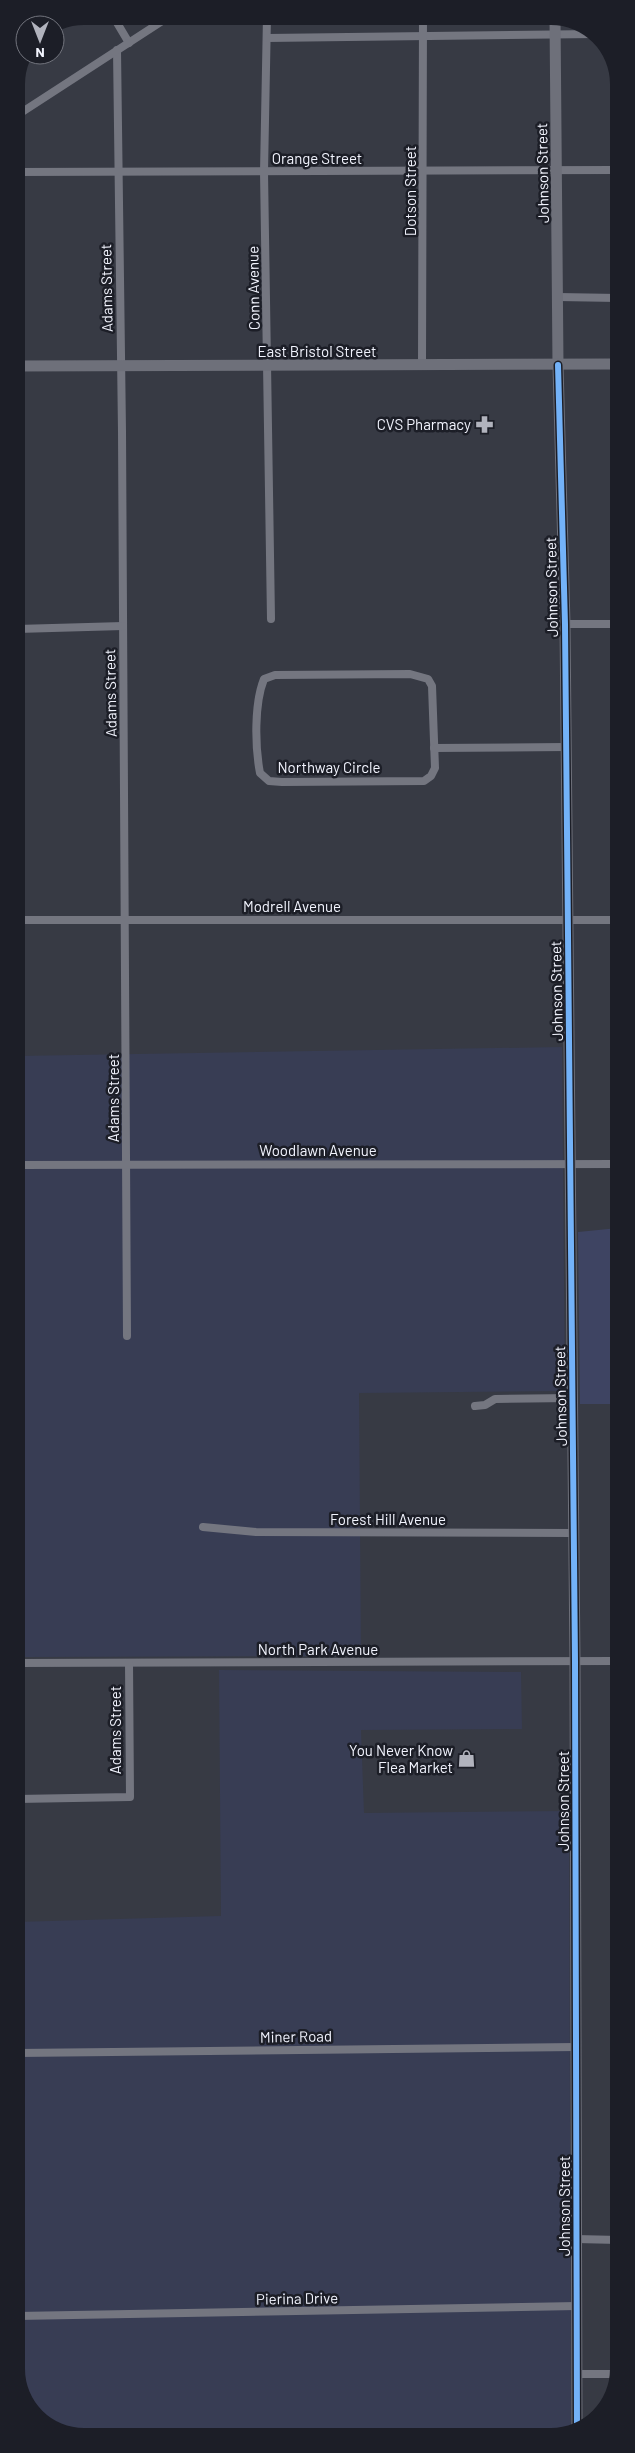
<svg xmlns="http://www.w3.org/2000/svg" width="635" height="2453" font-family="Barlow,sans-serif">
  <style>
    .built { fill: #383d54 }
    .green { fill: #3e4462 }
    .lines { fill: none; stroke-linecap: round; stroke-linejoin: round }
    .street { stroke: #747680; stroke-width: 8 }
    .secondary { stroke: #6e707a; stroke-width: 11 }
    .cycleway-casing { stroke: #1c1e27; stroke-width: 9 }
    .cycleway { stroke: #73b2f8; stroke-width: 6 }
    .labels { text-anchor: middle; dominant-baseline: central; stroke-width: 5; stroke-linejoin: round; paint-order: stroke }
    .street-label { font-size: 15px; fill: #f2f4fe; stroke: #1c1e27 }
    .poi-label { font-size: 15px; fill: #f2f4fe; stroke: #1c1e27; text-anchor: end }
  </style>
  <rect width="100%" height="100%" fill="#373a44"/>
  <g class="built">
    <polygon points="562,1047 565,1391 359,1393 361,1656 22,1657 21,1599 17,1599 17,1056"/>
    <polygon points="219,1670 521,1672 522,1729 361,1730 364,1813 569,1811 571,2431 564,2436 79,2437 39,2420 17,2382 17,1922 221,1916"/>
  </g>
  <polygon class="green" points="618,1228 618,1404 580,1404 578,1232"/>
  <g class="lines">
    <g class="street">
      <polyline points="113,16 129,43"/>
      <polyline points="267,16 264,172 271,619"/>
      <polyline points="267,38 596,34"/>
      <polyline points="117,50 122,431 127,1336"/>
      <polyline points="16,116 170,16"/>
      <polyline points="16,172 618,170"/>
      <polyline points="558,297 618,298"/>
      <polyline points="422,365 423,17"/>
      <polyline points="565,624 618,624"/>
      <polyline points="17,629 123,626"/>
      <path d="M 410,674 L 428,679 L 432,686 L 435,768 L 431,776 L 424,781 L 282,782 L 269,781 L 260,773 C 255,747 254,704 264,679 L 275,675 Z"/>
      <polyline points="434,748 566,747"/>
      <polyline points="17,920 618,920"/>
      <polyline points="17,1165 618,1164"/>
      <polyline points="475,1406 485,1405 495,1399 572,1398"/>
      <polyline points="203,1527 256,1532 573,1533"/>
      <polyline points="17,1663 618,1661"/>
      <polyline points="17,1799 130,1797 129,1663"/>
      <polyline points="17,2053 576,2047"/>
      <polyline points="576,2239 619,2240"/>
      <polyline points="17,2316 577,2306"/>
      <polyline points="577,2374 617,2374"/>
    </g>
    <g class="secondary">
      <polyline points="555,17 558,365 565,624 575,1661 577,2428"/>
      <polyline points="16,366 618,364"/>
    </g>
    <defs>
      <polyline id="cycleway" points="558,365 565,624 575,1661 577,2428"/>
    </defs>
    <use href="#cycleway" class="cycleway-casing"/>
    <use href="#cycleway" class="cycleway"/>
  </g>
  <defs>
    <symbol id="pharmacy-bare" viewBox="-9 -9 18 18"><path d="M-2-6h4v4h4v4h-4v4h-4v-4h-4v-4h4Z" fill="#b1b3bd" stroke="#1c1e27" stroke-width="2.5" paint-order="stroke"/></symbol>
    <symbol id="shop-bare" viewBox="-9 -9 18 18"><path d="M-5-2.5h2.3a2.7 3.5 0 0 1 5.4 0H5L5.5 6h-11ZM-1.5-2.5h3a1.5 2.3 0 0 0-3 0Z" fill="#b1b3bd" stroke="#1c1e27" stroke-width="2.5" paint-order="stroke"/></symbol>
  </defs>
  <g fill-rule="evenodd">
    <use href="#pharmacy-bare" x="472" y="412" width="25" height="25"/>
    <use href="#shop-bare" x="454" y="1746" width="25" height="25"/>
  </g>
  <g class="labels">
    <g class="street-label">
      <text x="317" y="158">Orange Street</text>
      <text transform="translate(542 173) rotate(-91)">Johnson Street</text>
      <text transform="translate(410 191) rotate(-90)">Dotson Street</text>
      <text transform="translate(106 288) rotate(-91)">Adams Street</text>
      <text transform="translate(253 288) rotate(-91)">Conn Avenue</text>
      <text x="317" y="351">East Bristol Street</text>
      <text transform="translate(551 587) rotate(-91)">Johnson Street</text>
      <text transform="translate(110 693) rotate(-91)">Adams Street</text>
      <text x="329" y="767">Northway Circle</text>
      <text x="292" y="906">Modrell Avenue</text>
      <text transform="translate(556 991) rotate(-91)">Johnson Street</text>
      <text transform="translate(113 1098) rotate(-90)">Adams Street</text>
      <text x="318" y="1150">Woodlawn Avenue</text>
      <text transform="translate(560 1396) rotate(-91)">Johnson Street</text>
      <text x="388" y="1519">Forest Hill Avenue</text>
      <text x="318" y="1649">North Park Avenue</text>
      <text transform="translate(115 1730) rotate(-90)">Adams Street</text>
      <text transform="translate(563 1801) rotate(-90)">Johnson Street</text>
      <text transform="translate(296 2036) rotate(-1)">Miner Road</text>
      <text transform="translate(564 2206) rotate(-90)">Johnson Street</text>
      <text transform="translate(297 2298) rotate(-1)">Pierina Drive</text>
    </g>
    <g class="poi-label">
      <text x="471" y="424">CVS Pharmacy</text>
      <text x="453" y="1750">You Never Know<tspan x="453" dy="17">Flea Market</tspan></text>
    </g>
  </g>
  <path d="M0 0H635V2453H0ZM84 25H551A59 59 0 0 1 610 84V2369A59 59 0 0 1 551 2428H84A59 59 0 0 1 25 2369V84A59 59 0 0 1 84 25Z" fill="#1c1e27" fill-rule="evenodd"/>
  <g transform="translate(40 40) rotate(180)"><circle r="24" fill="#1c1e27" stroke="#72747d"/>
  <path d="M0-4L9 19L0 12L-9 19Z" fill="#b1b3bd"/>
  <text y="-8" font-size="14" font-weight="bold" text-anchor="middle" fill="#f2f4fe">N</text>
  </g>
</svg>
